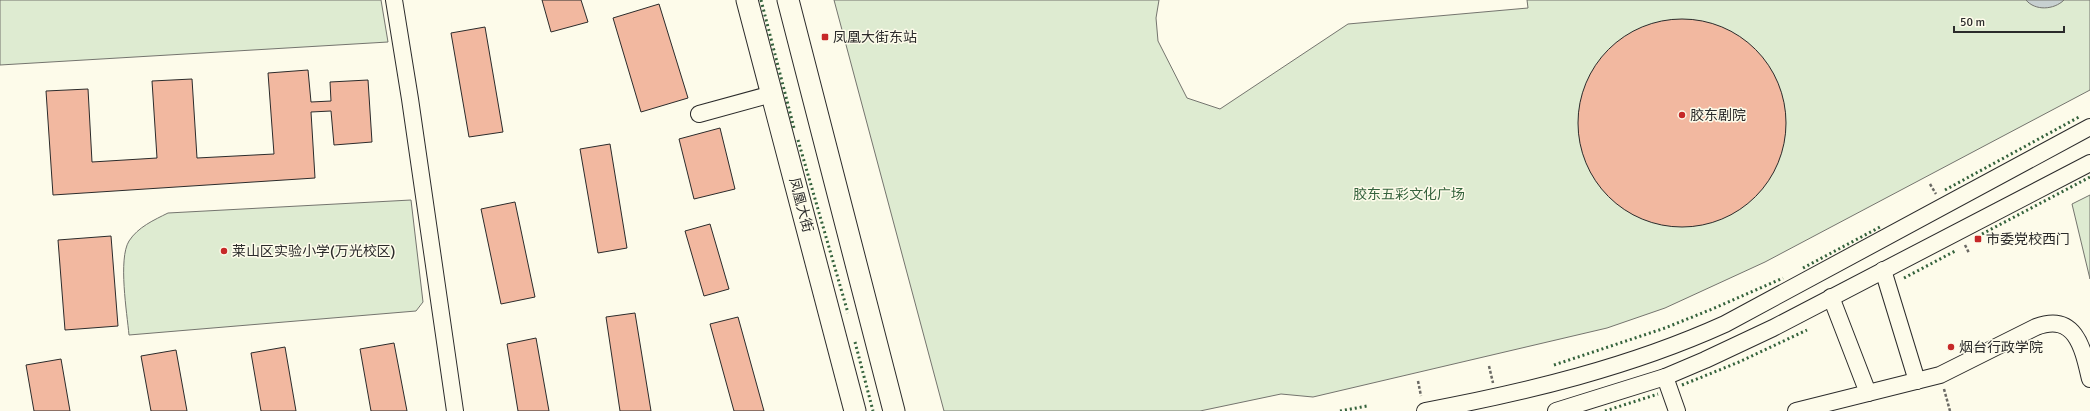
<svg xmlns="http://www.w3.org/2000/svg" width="2090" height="411" font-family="Signika,'Noto Sans SC',sans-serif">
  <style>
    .green { fill: #deebd1; stroke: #74746e }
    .water { fill: #c7d0d0; stroke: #74746e }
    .building { fill: #f2b8a0; stroke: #2b2b2b }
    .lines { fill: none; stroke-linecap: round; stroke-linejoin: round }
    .minor-casing { stroke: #2b2b2b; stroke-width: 18 }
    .major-casing { stroke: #2b2b2b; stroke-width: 23 }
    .path { stroke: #6a6964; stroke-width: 2.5; stroke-dasharray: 3 2; stroke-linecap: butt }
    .minor { stroke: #fdfbea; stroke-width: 16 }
    .major { stroke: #fdfbea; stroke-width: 21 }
    .hedge { stroke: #34623c; stroke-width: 3; stroke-dasharray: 2 3; stroke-linecap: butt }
    .poi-dot { fill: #c62828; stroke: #fdfbea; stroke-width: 1.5 }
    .labels { text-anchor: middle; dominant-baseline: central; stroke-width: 3; stroke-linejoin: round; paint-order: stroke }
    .poi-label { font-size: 14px; fill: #2b2b2b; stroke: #fdfbea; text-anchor: start }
    .park-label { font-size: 14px; fill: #34623c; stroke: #fdfbea }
    .street-label { font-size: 14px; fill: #2b2b2b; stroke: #fdfbea }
  </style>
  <rect width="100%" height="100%" fill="#fdfbea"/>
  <g class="green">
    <polygon points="0,0 381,0 388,42 0,65"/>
    <polygon points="834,0 1159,0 1156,18 1158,41 1187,98 1220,109 1348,24 1528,8 1527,0 2090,0 2090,90 1765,262 1665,308 1607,328 1313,397 1281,394 1200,411 944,411"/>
    <polygon points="2090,195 2090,279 2072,204"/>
    <path d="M 411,200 L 423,302 L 416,311 L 129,335 C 127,313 118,259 129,241 C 138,227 154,220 168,213 Z"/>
  </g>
  <path class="water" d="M 2026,0 L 2064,0 C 2054,10 2035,11 2026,0 Z"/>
  <g class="building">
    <polygon points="542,0 581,0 588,22 551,32"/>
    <polygon points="659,4 688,98 641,112 613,18"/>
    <circle cx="1682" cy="123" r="104"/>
    <polygon points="485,27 503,132 469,137 451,33"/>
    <polygon points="308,70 311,102 331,101 330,82 368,80 372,142 334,145 331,111 311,112 315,178 53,195 46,91 88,89 92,162 157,158 152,81 192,79 197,158 274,154 268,73"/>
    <polygon points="720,128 735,189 694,199 679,139"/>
    <polygon points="610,144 627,248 598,253 580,149"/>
    <polygon points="515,202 535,297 501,304 481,209"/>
    <polygon points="710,224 729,289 704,296 685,231"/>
    <polygon points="111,236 118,326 65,330 58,240"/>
    <polygon points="635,313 651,411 620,411 606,317"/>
    <polygon points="738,317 764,411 734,411 710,324"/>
    <polygon points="536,338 549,411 518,411 507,344"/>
    <polygon points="394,343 407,411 371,411 360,349"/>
    <polygon points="285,347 296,411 261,411 251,353"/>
    <polygon points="176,350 187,411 151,411 141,356"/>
    <polygon points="61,359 70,411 34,411 26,365"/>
  </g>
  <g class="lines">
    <defs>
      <g id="minor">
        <polyline points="394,0 410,99 455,411"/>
        <polyline points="699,114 772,94"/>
        <polyline points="1883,270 1917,381"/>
        <polyline points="1831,297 1868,393"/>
        <polyline points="1665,377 1677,411"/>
        <path d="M 1425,411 C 1527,392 1630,367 1725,324 L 2090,127"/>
        <polyline points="1556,411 1665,377 1705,360 1773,328 2090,163"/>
        <path d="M 1796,411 L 1940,375 L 2036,327 C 2076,312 2083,349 2090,379"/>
      </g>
      <g id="major">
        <polyline points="747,0 855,411"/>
        <polyline points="788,0 894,411"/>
      </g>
    </defs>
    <use href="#minor" class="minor-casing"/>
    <use href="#major" class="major-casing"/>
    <g class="path">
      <polyline points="1930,184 1936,194"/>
      <polyline points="1965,245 1969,253"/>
      <polyline points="1489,366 1493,383"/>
      <polyline points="1418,381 1421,396"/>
      <polyline points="1944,389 1950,411"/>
    </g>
    <use href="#minor" class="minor"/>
    <use href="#major" class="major"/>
    <g class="hedge">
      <polyline points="761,0 794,128"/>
      <polyline points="798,140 848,313"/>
      <polyline points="1945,190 2079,117"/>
      <polyline points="1982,234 2090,177"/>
      <polyline points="1803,268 1880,227"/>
      <polyline points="1904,278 1957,250"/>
      <polyline points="855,342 873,411"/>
      <polyline points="1554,365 1665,328 1717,307 1783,278"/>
      <polyline points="1682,385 1739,362 1807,330"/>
      <polyline points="1340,411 1367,406"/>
      <polyline points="1605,411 1658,394"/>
    </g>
  </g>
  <g class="poi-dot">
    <rect x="821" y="33" width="8" height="8" rx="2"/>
    <circle cx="1682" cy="115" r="4"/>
    <rect x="1974" y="235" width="8" height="8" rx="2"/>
    <circle cx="224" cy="251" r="4"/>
    <circle cx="1951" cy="347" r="4"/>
  </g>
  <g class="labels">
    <g class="poi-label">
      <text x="833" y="37">凤凰大街东站</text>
      <text x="1690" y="115">胶东剧院</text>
      <text x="1986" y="239">市委党校西门</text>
      <text x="232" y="251">莱山区实验小学(万光校区)</text>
      <text x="1959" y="347">烟台行政学院</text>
    </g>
    <g class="park-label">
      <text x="1409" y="194">胶东五彩文化广场</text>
    </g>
    <g class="street-label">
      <text transform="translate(801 205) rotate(75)">凤凰大街</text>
    </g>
  </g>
  <path d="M1954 26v6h110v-6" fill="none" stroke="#2b2b2b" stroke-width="2"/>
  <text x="1960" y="26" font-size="12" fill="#2b2b2b" stroke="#fdfbea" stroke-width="3" paint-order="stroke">50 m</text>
</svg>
